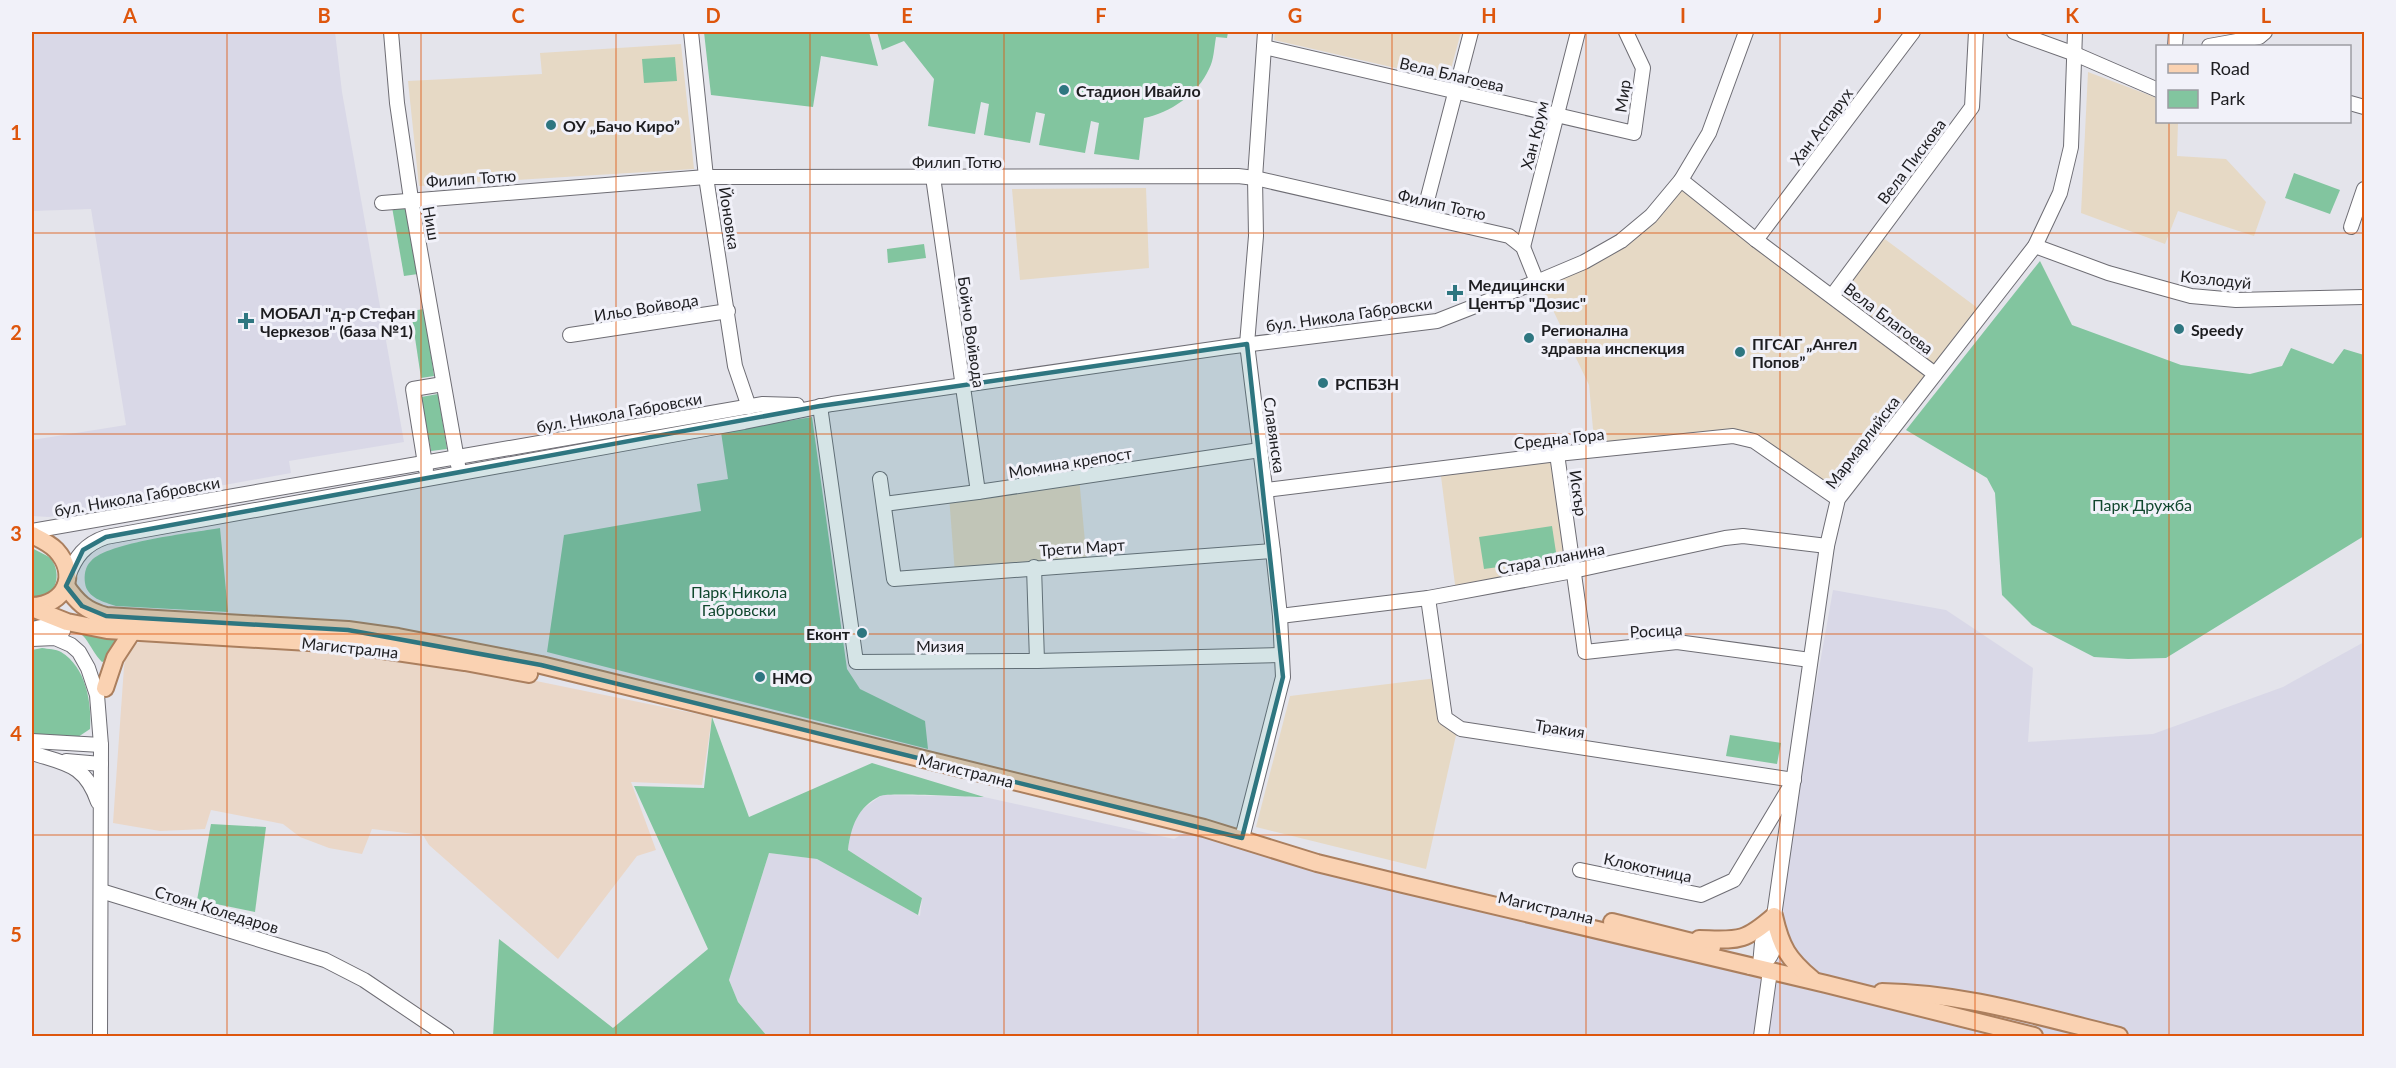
<svg xmlns="http://www.w3.org/2000/svg" width="2396" height="1068" font-family="Lato,sans-serif">
  <style>
    .commercial { fill: #ead7c8 }
    .built { fill: #d9d8e7 }
    .education { fill: #e6d9c5 }
    .green { fill: #82c59f }
    .lines { fill: none; stroke-linecap: round; stroke-linejoin: round }
    .minor-casing { stroke: #6e6d74; stroke-width: 16 }
    .major-casing { stroke: #ab7f5e; stroke-width: 20 }
    .minor { stroke: #fff; stroke-width: 14 }
    .major { stroke: #fad2b2; stroke-width: 16 }
    .marked { fill: #2e7680; fill-opacity: 0.2; stroke: #2e7680; stroke-width: 4.5; stroke-linejoin: round }
    .grid { fill: none; stroke: #de560d; stroke-width: 1.5; stroke-opacity: 0.55 }
    .poi-dot { fill: #2e7680; stroke: #f1f1f9; stroke-width: 2 }
    .labels { text-anchor: middle; dominant-baseline: central; stroke-width: 6; stroke-linejoin: round; paint-order: stroke }
    .street-label { font-size: 16px; fill: #1d1d20; stroke: #f1f1f9 }
    .poi-label { font-size: 16px; font-weight: bold; fill: #1d1d20; stroke: #f1f1f9; text-anchor: start }
    .park-label { font-size: 16px; fill: #11472e; stroke: #f1f1f9 }
    .neatline { fill: none; stroke: #de560d; stroke-width: 2 }
    .grid-label { font-size: 20px; text-anchor: middle; font-weight: bold; fill: #de560d }
  </style>
  <rect width="100%" height="100%" fill="#e4e4eb"/>
  <polygon class="commercial" points="142,641 340,647 468,667 712,717 702,785 631,782 656,850 637,856 558,959 429,845 423,835 372,829 362,854 329,848 300,837 283,824 211,810 205,829 160,831 113,823 124,667 126,652 133,645"/>
  <g class="built">
    <polygon points="32,32 335,32 342,92 404,442 289,461 291,473 49,517 32,516 32,440 126,425 91,209 32,211"/>
    <polygon points="1833,590 1946,610 2033,668 2028,742 2153,734 2283,687 2364,642 2364,1036 767,1036 738,1002 729,980 769,853 817,859 920,916 922,898 848,850 851,829 860,811 882,795 984,797 1174,839 1184,833 1764,977"/>
  </g>
  <g class="education">
    <polygon points="1275,32 1461,32 1448,80 1274,40"/>
    <polygon points="681,44 694,169 419,186 408,81 542,74 540,53"/>
    <polygon points="2088,72 2157,98 2158,122 2178,122 2177,156 2226,159 2266,202 2254,236 2178,211 2165,244 2081,213"/>
    <polygon points="1681,180 1831,296 1878,234 1983,312 1838,499 1754,441 1595,451 1589,385 1539,281 1621,241"/>
    <polygon points="1146,188 1149,268 1020,280 1012,189"/>
    <polygon points="1556,456 1573,571 1456,592 1440,469"/>
    <polygon points="1079,477 1087,563 955,574 949,496"/>
    <polygon points="1437,678 1457,731 1426,869 1256,827 1290,696"/>
  </g>
  <g class="green">
    <polygon points="704,32 869,32 878,66 821,56 813,107 711,95"/>
    <path d="M 877,32 L 1228,32 L 1227,38 L 1216,37 C 1214,48 1214,60 1209,69 C 1198,94 1170,113 1144,118 L 1139,160 L 1094,154 L 1099,123 L 1091,121 L 1085,153 L 1039,145 L 1045,114 L 1036,112 L 1030,143 L 984,135 L 989,104 L 981,102 L 975,134 L 928,126 L 934,79 L 904,41 L 882,50 Z"/>
    <polygon points="675,57 677,81 644,83 642,59"/>
    <polygon points="2294,173 2340,190 2330,214 2285,198"/>
    <polygon points="406,205 418,274 404,276 392,207"/>
    <polygon points="924,244 926,258 888,263 887,249"/>
    <polygon points="2040,261 2072,325 2181,365 2250,374 2282,366 2291,348 2333,364 2344,349 2364,355 2364,536 2166,658 2128,659 2094,657 2032,625 2002,595 1995,493 1987,478 1906,430"/>
    <polygon points="424,309 434,376 421,378 411,311"/>
    <polygon points="438,394 447,449 431,451 421,397"/>
    <polygon points="812,417 847,669 860,689 925,721 928,749 547,652 564,535 701,511 697,484 728,479 721,432"/>
    <polygon points="1552,526 1557,559 1484,569 1479,537"/>
    <path d="M 220,528 L 228,612 L 116,606 C 104,602 87,598 85,583 C 84,575 85,567 91,561 C 108,542 192,533 220,528 Z"/>
    <path d="M 32,548 C 37,551 44,554 49,557 C 60,567 59,589 46,596 C 42,598 36,598 32,598 Z"/>
    <path d="M 32,617 L 52,619 L 119,636 L 120,640 L 108,660 L 102,662 C 95,655 91,646 85,638 C 73,623 49,621 32,622 Z"/>
    <path d="M 42,648 C 48,649 56,649 61,652 C 86,667 92,703 90,729 L 78,737 L 32,736 L 32,650 Z"/>
    <path d="M 712,717 L 749,817 L 872,763 L 984,797 C 968,797 889,792 880,796 C 858,807 851,826 848,850 L 922,898 L 918,915 L 817,859 L 769,853 L 729,980 L 738,1002 L 767,1036 L 493,1036 L 499,939 L 613,1028 L 708,949 L 634,786 L 704,788 Z"/>
    <polygon points="1730,735 1781,743 1777,764 1726,756"/>
    <polygon points="211,824 266,827 255,912 197,900"/>
  </g>
  <g class="lines">
    <defs>
      <g id="minor">
        <polyline points="391,32 397,103 411,199 458,465"/>
        <polyline points="691,32 706,177 735,366 749,407"/>
        <polyline points="2014,32 2075,54 2158,90"/>
        <polyline points="2175,46 2176,32"/>
        <polyline points="2209,46 2259,37 2265,32"/>
        <polyline points="1264,47 1634,133 1643,68 1626,32"/>
        <polyline points="2350,103 2364,107"/>
        <polyline points="933,177 978,492"/>
        <polyline points="1681,180 1756,240 1935,374"/>
        <polyline points="382,203 706,177 1238,176 1255,178 1509,236 1523,247 1537,282"/>
        <polyline points="1423,216 1471,32"/>
        <polyline points="2351,227 2364,189"/>
        <polyline points="1756,240 1913,32"/>
        <polyline points="2035,246 2108,273 2191,296 2236,300 2364,297"/>
        <polyline points="1523,247 1578,32"/>
        <polyline points="1832,296 1972,107 1976,32"/>
        <polyline points="570,335 728,311"/>
        <polyline points="820,406 856,662 1037,661 1282,655"/>
        <polyline points="1557,454 1585,652 1677,642 1810,660"/>
        <polyline points="426,470 413,389 443,384"/>
        <polyline points="880,479 894,579 1273,551"/>
        <polyline points="1266,490 1557,454 1733,436 1754,441 1838,499"/>
        <polyline points="884,504 978,492 1260,450"/>
        <polyline points="32,531 763,404 797,405"/>
        <polyline points="1034,567 1037,661"/>
        <path d="M 68,577 C 75,557 85,544 106,537 L 744,422 L 832,404 L 1227,347 L 1437,321 L 1539,281 L 1584,262 L 1621,241 L 1651,216 L 1681,180 L 1709,133 L 1746,32"/>
        <polyline points="1428,598 1445,718 1461,729 1794,780 1734,880 1701,895 1580,870"/>
        <polyline points="1280,616 1428,598 1573,571 1725,538 1743,536 1827,546"/>
        <polyline points="32,629 41,627 63,631"/>
        <polyline points="32,639 55,638 71,645 79,652 88,668 97,695 101,745 100,1036"/>
        <polyline points="32,741 101,745"/>
        <path d="M 32,753 C 66,764 85,764 98,802"/>
        <polyline points="66,761 101,764"/>
        <polyline points="1242,838 1283,677 1280,616 1273,551 1247,344 1256,236 1255,178 1265,32"/>
        <polyline points="101,891 325,960 364,980 447,1036"/>
        <path d="M 1750,967 C 1780,963 1774,939 1774,916 L 1827,546 L 1838,499 L 2035,246 L 2060,193 L 2071,147 L 2075,32"/>
        <polyline points="1764,970 1760,965 1762,943 1772,921"/>
        <polyline points="1761,1036 1770,971"/>
      </g>
      <g id="major">
        <path d="M 32,535 C 40,539 49,543 56,550 C 79,575 65,605 32,606"/>
        <path d="M 66,586 C 77,602 86,611 106,616 L 348,630 L 398,637 L 541,665 L 1204,828 L 1317,863 L 1403,884 L 1826,984 L 2034,1036"/>
        <polyline points="32,608 67,622 107,630 342,644 465,662 529,674"/>
        <polyline points="105,688 115,658 132,632"/>
        <polyline points="1612,922 1712,947"/>
        <path d="M 1699,939 C 1738,940 1743,943 1774,916 C 1781,947 1788,959 1812,979"/>
        <path d="M 1882,992 C 1964,993 2040,1017 2119,1036"/>
      </g>
    </defs>
    <use href="#minor" class="minor-casing"/>
    <use href="#major" class="major-casing"/>
    <use href="#minor" class="minor"/>
    <use href="#major" class="major"/>
  </g>
  <path class="marked" d="M 1247,344 L 1283,677 L 1242,838 L 541,665 L 348,630 L 106,616 L 82,606 L 66,586 L 83,550 L 106,537 L 820,406 Z"/>
  <path class="grid" d="M 227,32 L 227,1036M 421,32 L 421,1036M 616,32 L 616,1036M 810,32 L 810,1036M 1004,32 L 1004,1036M 1198,32 L 1198,1036M 1392,32 L 1392,1036M 1586,32 L 1586,1036M 1780,32 L 1780,1036M 1975,32 L 1975,1036M 2169,32 L 2169,46M 2169,122 L 2169,1036M 32,233 L 2364,233M 32,434 L 2364,434M 32,634 L 2364,634M 32,835 L 2364,835"/>
  <g class="poi-dot">
    <circle cx="1064" cy="90" r="6"/>
    <circle cx="551" cy="125" r="6"/>
    <path d="M1452 284h6v6h6v6h-6v6h-6v-6h-6v-6h6z"/>
    <path d="M243 312h6v6h6v6h-6v6h-6v-6h-6v-6h6z"/>
    <circle cx="2179" cy="329" r="6"/>
    <circle cx="1529" cy="338" r="6"/>
    <circle cx="1740" cy="352" r="6"/>
    <circle cx="1323" cy="383" r="6"/>
    <circle cx="862" cy="633" r="6"/>
    <circle cx="760" cy="677" r="6"/>
  </g>
  <g class="labels">
    <g class="street-label">
      <text transform="translate(1452 74) rotate(13)">Вела Благоева</text>
      <text transform="translate(1622 96) rotate(-82)">Мир</text>
      <text transform="translate(1821 126) rotate(-53)">Хан Аспарух</text>
      <text transform="translate(1534 135) rotate(-76)">Хан Крум</text>
      <text x="957" y="161">Филип Тотю</text>
      <text transform="translate(1911 161) rotate(-53)">Вела Пискова</text>
      <text transform="translate(471 178) rotate(-4)">Филип Тотю</text>
      <text transform="translate(1442 204) rotate(13)">Филип Тотю</text>
      <text transform="translate(730 218) rotate(81)">Йоновка</text>
      <text transform="translate(432 223) rotate(80)">Ниш</text>
      <text transform="translate(2216 279) rotate(6)">Козлодуй</text>
      <text transform="translate(646 307) rotate(-9)">Ильо Войвода</text>
      <text transform="translate(1349 314) rotate(-8)">бул. Никола Габровски</text>
      <text transform="translate(1889 318) rotate(37)">Вела Благоева</text>
      <text transform="translate(972 332) rotate(82)">Бойчо Войвода</text>
      <text transform="translate(619 412) rotate(-10)">бул. Никола Габровски</text>
      <text transform="translate(1275 435) rotate(82)">Славянска</text>
      <text transform="translate(1559 438) rotate(-6)">Средна Гора</text>
      <text transform="translate(1862 442) rotate(-53)">Мармарлийска</text>
      <text transform="translate(1070 462) rotate(-9)">Момина крепост</text>
      <text transform="translate(1579 493) rotate(82)">Искър</text>
      <text transform="translate(137 496) rotate(-10)">бул. Никола Габровски</text>
      <text transform="translate(1082 547) rotate(-4)">Трети Март</text>
      <text transform="translate(1551 558) rotate(-11)">Стара планина</text>
      <text transform="translate(1656 630) rotate(-3)">Росица</text>
      <text x="940" y="645">Мизия</text>
      <text transform="translate(350 647) rotate(6)">Магистрална</text>
      <text transform="translate(1560 728) rotate(9)">Тракия</text>
      <text transform="translate(966 770) rotate(14)">Магистрална</text>
      <text transform="translate(1648 867) rotate(12)">Клокотница</text>
      <text transform="translate(1546 907) rotate(13)">Магистрална</text>
      <text transform="translate(217 909) rotate(17)">Стоян Коледаров</text>
    </g>
    <g class="poi-label">
      <text x="1076" y="90">Стадион Ивайло</text>
      <text x="563" y="125">ОУ „Бачо Киро”</text>
      <text x="1468" y="284">Медицински<tspan x="1468" dy="18">Център "Дозис"</tspan></text>
      <text x="260" y="312">МОБАЛ "д-р Стефан<tspan x="260" dy="18">Черкезов" (база №1)</tspan></text>
      <text x="1541" y="329">Регионална<tspan x="1541" dy="18">здравна инспекция</tspan></text>
      <text x="2191" y="329">Speedy</text>
      <text x="1752" y="343">ПГСАГ „Ангел<tspan x="1752" dy="18">Попов”</tspan></text>
      <text x="1335" y="383">РСПБЗН</text>
      <text x="850" y="633" text-anchor="end">Еконт</text>
      <text x="772" y="677">HMO</text>
    </g>
    <g class="park-label">
      <text x="2142" y="504">Парк Дружба</text>
      <text x="739" y="591">Парк Никола<tspan x="739" dy="18">Габровски</tspan></text>
    </g>
  </g>
  <rect width="2396" height="1068" fill="none" stroke="#f1f1f9" stroke-width="66"/>
  <rect x="2156" y="45" width="195" height="78" fill="#f1f1f9" stroke="#9c9ca2" stroke-width="1.5"/>
  <rect x="2168" y="64" width="30" height="9" fill="#fad2b2" stroke="#9c9ca2" stroke-width="1.5"/>
  <text x="2210" y="75" font-size="18" fill="#1d1d20">Road</text>
  <rect x="2168" y="90" width="30" height="18" fill="#82c59f" stroke="#9c9ca2" stroke-width="1.5"/>
  <text x="2210" y="105" font-size="18" fill="#1d1d20">Park</text>
  <rect x="33" y="33" width="2330" height="1002" class="neatline"/>
  <g class="grid-label">
    <text x="130" y="23">A</text>
    <text x="324" y="23">B</text>
    <text x="518" y="23">C</text>
    <text x="713" y="23">D</text>
    <text x="907" y="23">E</text>
    <text x="1101" y="23">F</text>
    <text x="1295" y="23">G</text>
    <text x="1489" y="23">H</text>
    <text x="1683" y="23">I</text>
    <text x="1878" y="23">J</text>
    <text x="2072" y="23">K</text>
    <text x="2266" y="23">L</text>
    <text x="16" y="140">1</text>
    <text x="16" y="340">2</text>
    <text x="16" y="541">3</text>
    <text x="16" y="741">4</text>
    <text x="16" y="942">5</text>
  </g>
</svg>
